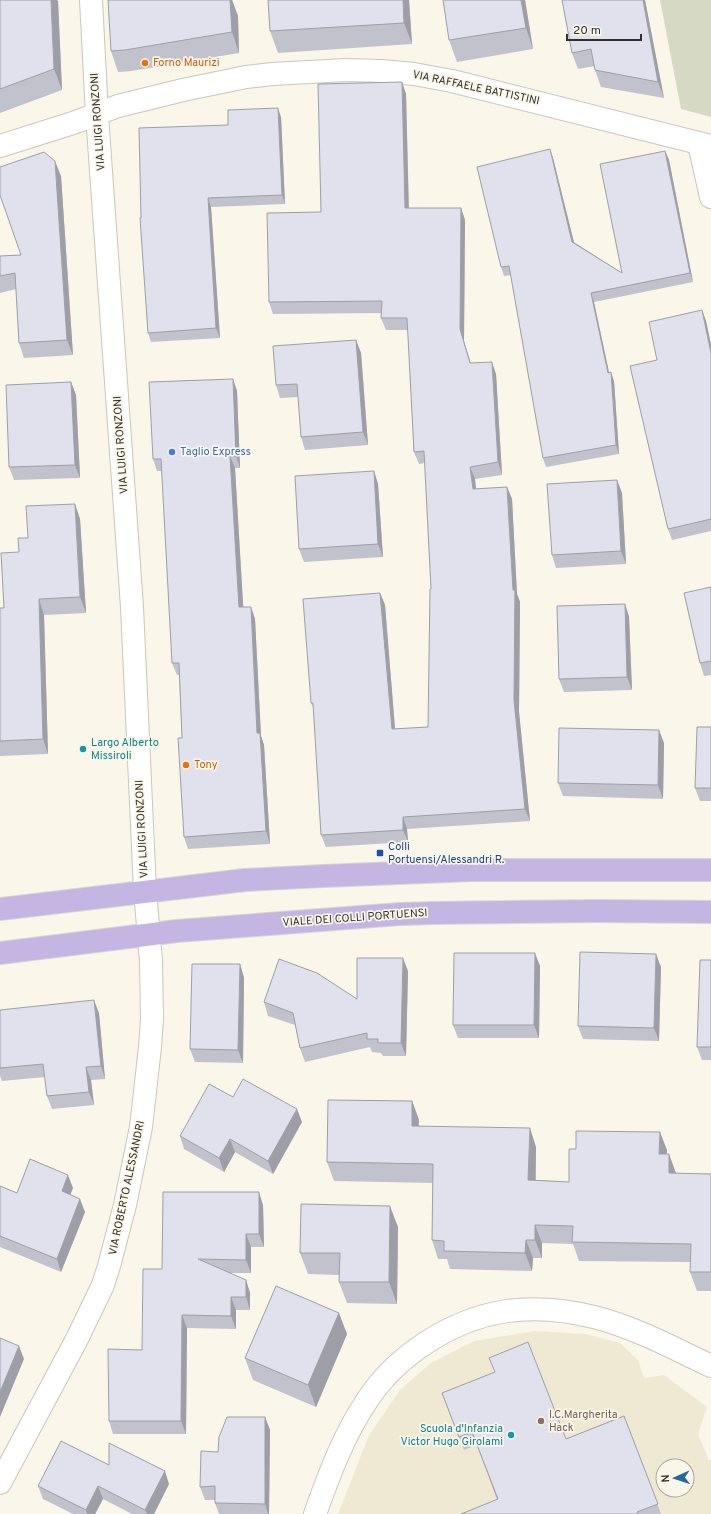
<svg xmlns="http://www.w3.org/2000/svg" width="711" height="1514" font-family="Overpass,sans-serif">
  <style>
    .built { fill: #efe9d4; fill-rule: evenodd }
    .green { fill: #d6dac5 }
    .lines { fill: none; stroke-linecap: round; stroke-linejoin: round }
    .street-casing { stroke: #cac7b9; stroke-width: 24 }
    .primary-casing { stroke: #d6d6d5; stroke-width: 24 }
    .street { stroke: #fff; stroke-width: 22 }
    .primary { stroke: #c4b5e3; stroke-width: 22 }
    .wall { fill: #c2c2cd }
    .shaded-wall { fill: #9e9ea7 }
    .building { fill: #e1e1ee; stroke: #9e9ea7 }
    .food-dot { fill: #e8710a; stroke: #faf6e9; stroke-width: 1.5 }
    .shop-dot { fill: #3f7fe0; stroke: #faf6e9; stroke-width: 1.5 }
    .culture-dot { fill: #0f9aa8; stroke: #faf6e9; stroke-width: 1.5 }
    .transit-dot { fill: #1a4fb4; stroke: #faf6e9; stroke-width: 1.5 }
    .education-dot { fill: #8d6e63; stroke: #faf6e9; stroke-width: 1.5 }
    .labels { text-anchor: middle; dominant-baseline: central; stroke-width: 3.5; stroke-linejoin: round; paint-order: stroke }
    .food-label { font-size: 11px; fill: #c56008; stroke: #faf6e9; text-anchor: start }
    .street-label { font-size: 11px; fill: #31302b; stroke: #faf6e9 }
    .shop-label { font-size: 11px; fill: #366cbe; stroke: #faf6e9; text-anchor: start }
    .culture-label { font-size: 11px; fill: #0d838f; stroke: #faf6e9; text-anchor: start }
    .transit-label { font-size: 11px; fill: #164399; stroke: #faf6e9; text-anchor: start }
    .education-label { font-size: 11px; fill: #785e54; stroke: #faf6e9; text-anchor: start }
  </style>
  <rect width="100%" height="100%" fill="#faf6e9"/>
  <path class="built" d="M 535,1331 L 585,1334 L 620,1343 L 638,1360 L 644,1378 L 664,1375 L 707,1407 L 698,1434 L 709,1460 L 711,1460 L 711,1514 L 338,1514 L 369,1435 L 400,1390 L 431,1363 L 474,1341 ZM 663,1466 L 687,1466 L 687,1490 L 663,1490 Z"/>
  <polygon class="green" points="660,0 711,0 711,117 681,109"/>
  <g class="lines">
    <defs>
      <g id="street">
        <polyline points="699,144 711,197"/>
        <polyline points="0,146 73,123 118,106 183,90 246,77 272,74 346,70 382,71 414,74 452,81 711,146"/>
        <polyline points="0,1483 77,1339 103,1285 109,1266 125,1205 141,1127 150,1047 152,1019 151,961 145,891 132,607 97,115 91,0"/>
        <path d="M 315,1514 C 329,1475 344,1434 368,1399 C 398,1354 453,1319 507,1311 C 536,1307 566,1310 594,1317 C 634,1327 673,1348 711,1366"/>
      </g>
      <g id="primary">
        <polyline points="0,909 245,880 323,876 474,870 711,870"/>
        <polyline points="0,953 177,931 400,914 433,913 597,911 711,912"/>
      </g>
    </defs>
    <use href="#street" class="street-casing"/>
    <use href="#primary" class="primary-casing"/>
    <use href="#street" class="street"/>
    <use href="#primary" class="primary"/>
  </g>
  <g class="wall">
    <polygon points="0,0 58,1 62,90 0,113"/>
    <polygon points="108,0 232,0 238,16 239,53 132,71 118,72 111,51"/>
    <polygon points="268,0 409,0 412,44 278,53 270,31"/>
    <polygon points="525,0 533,49 457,62 449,40"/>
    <polygon points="562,0 645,0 664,98 601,87 595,70 595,66 578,69 572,53"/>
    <polygon points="402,82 406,94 409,208 461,208 465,220 464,341 471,363 496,374 502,475 475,479 476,489 507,487 512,499 517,594 520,602 519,712 530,821 407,829 408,842 326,847 321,835 314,709 311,703 380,593 385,605 395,729 428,727 431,589 425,463 419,464 414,452 408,330 386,330 381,318 382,313 273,314 269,302 321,212"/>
    <polygon points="281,117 285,204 211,207 220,338 151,342 148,333 228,125"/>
    <polygon points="550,149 553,158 574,242 622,273 665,151 669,160 693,282 594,302 609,372 614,381 619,454 546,467 543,458 511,275 504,276 501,267"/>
    <polygon points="61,176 73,355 24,358 19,343 16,289 0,293 0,256 21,255"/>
    <polygon points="702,310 706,321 711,345 711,531 672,540 668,529 657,360"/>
    <polygon points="356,340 361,353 368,445 305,450 301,437 298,397 280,398 276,385"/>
    <polygon points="233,379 237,391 240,468 235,468 243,607 251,607 255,619 261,736 264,745 270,844 188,849 184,837 182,738 179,675 177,675 172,663 162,471 157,471 153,459"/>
    <polygon points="71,382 76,395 80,478 14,480 9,467"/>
    <polygon points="374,471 378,484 383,557 304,562 299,549"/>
    <polygon points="617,480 622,493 626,564 556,568 552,555"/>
    <polygon points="75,504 80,519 86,613 44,615 48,754 0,756 0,608 4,608 19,552 28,538"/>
    <polygon points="711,587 711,675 704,676 700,663"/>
    <polygon points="625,604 629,617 632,690 564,692 559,679"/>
    <polygon points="711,727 711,801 700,801 695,788"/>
    <polygon points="664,743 663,799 563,796 558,783"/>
    <polygon points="711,960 711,1060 702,1060 697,1047"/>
    <polygon points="240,964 244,978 243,1063 195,1062 190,1049"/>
    <polygon points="540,966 539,1038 458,1038 453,1025"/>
    <polygon points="661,967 659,1041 583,1039 578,1026"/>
    <polygon points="408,971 406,1056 383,1056 381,1053 372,1052 370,1047 305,1062 300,1048 295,1025 268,1016 264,1002 357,999"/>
    <polygon points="0,1010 99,1013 105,1079 91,1080 94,1105 52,1109 47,1096 45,1077 2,1081 0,1076"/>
    <polygon points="233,1097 302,1122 273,1174 235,1152 224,1172 184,1149 180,1136"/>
    <polygon points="412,1101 419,1120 418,1126 536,1147 536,1180 569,1182 667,1150 667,1154 676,1174 711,1174 711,1291 697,1291 690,1272 690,1262 579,1261 573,1244 542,1243 542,1258 533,1258 532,1271 450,1269 447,1259 438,1259 432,1240 433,1183 334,1181 327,1162"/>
    <polygon points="0,1186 17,1193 73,1188 70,1195 85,1212 61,1272 0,1247"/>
    <polygon points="263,1205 264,1247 251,1247 251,1273 229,1273 246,1280 250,1293 250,1310 236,1310 236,1329 187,1328 186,1434 113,1434 109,1421 142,1350 162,1269"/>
    <polygon points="398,1227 397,1304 347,1303 339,1282 339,1275 308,1274 300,1253"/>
    <polygon points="347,1334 316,1407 253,1380 245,1358"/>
    <polygon points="442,1393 566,1439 624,1416 661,1514 461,1514 497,1500 477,1445 464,1450"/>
    <polygon points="265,1417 270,1430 269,1514 219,1514 215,1503 215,1500 205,1500 200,1487 218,1452"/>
    <polygon points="169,1484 154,1514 132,1514 103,1499 95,1514 73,1514 43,1499 38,1486"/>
  </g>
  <g class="shaded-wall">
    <polygon points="51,0 57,0 58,1 62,90 54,69"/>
    <polygon points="230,0 232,0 238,16 239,53 232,32"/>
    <polygon points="403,0 409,0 412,44 404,23"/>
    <polygon points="521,0 525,0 533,49 526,28"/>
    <polygon points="643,0 645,0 664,98 658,82"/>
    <polygon points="402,82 406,94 409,220 405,208"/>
    <polygon points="278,108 281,117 285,204 282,195"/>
    <polygon points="550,149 553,158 576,251 572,242"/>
    <polygon points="665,151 669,160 693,282 690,273"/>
    <polygon points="55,161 61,176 73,355 67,340"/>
    <polygon points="208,198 211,207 220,338 216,328"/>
    <polygon points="461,208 465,220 464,341 474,376 470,363 460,329"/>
    <polygon points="591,293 594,302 611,382 608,373"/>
    <polygon points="702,310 706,321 711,345 711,353"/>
    <polygon points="356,340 361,353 368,445 363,432"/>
    <polygon points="492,362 496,374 502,475 498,462"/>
    <polygon points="611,372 614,381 619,454 616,445"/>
    <polygon points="233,379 237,391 240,468 236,456"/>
    <polygon points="71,382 76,395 80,478 75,465"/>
    <polygon points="230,456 235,468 244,619 239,607"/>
    <polygon points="470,467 475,479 477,501 473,489"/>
    <polygon points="374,471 378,484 383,557 378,544"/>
    <polygon points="617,480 622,493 626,564 621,551"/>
    <polygon points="507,487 512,499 517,594 520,602 519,712 530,821 525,809 514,700 513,590"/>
    <polygon points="75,504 80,519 86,613 80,597"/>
    <polygon points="380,593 385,605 396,741 392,729"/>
    <polygon points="39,599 44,615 48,754 43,739"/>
    <polygon points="625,604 629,617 632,690 627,677"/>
    <polygon points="251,607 255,619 261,736 264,745 270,844 266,831 257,733"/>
    <polygon points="659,730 664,743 663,799 658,785"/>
    <polygon points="403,817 407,829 408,842 403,830"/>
    <polygon points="535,953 540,966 539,1038 534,1025"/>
    <polygon points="656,954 661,967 659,1041 654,1028"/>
    <polygon points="403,958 408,971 406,1056 401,1043"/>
    <polygon points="240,964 244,978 243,1063 238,1050"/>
    <polygon points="94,1000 99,1013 105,1079 101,1066"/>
    <polygon points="86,1067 91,1080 94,1105 89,1092"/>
    <polygon points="412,1101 419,1120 418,1144 412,1126"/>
    <polygon points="297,1109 302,1122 273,1174 268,1161"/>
    <polygon points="530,1128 536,1147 535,1198 528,1180"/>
    <polygon points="660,1132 667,1150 666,1172 659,1154"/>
    <polygon points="230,1139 235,1152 224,1172 219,1158"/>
    <polygon points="669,1154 676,1173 675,1192 669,1173"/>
    <polygon points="68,1175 73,1188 66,1205 62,1191"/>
    <polygon points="259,1192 263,1205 264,1247 259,1234"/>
    <polygon points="80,1199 85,1212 61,1272 57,1259"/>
    <polygon points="390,1206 398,1227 397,1304 389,1282"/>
    <polygon points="535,1225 542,1243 542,1258 535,1240"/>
    <polygon points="246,1234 251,1247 251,1273 246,1260"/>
    <polygon points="526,1240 533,1258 532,1271 525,1253"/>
    <polygon points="246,1280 250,1293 250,1310 246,1297"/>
    <polygon points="231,1297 236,1310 236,1329 231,1316"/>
    <polygon points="339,1313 347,1334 316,1407 308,1385"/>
    <polygon points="182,1315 187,1328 186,1434 181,1421"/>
    <polygon points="19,1346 24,1359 0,1417 0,1392"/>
    <polygon points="265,1417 270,1430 269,1514 268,1514 265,1504"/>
    <polygon points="165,1471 169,1484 154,1514 147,1514 145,1510"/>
    <polygon points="98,1486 103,1499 95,1514 87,1514 86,1510"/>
  </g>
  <g class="building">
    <polygon points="0,0 51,0 54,69 0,89"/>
    <polygon points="108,0 230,0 232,32 125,50 111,51"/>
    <polygon points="268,0 403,0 404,23 270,31"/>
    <polygon points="443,0 521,0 526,28 449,40"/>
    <polygon points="562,0 643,0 658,82 595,70 591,49 572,53"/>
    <polygon points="402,82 405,208 461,208 460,329 470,363 492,362 498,462 470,467 473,489 507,487 513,590 515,590 514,700 525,809 403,817 403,830 321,835 313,703 311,703 303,599 380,593 392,729 428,727 430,589 431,589 424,451 414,452 407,318 381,318 382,301 269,302 267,213 321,212 318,84"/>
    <polygon points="278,108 282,195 208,198 216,328 148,333 140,218 141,218 139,128 228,125 228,110"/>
    <polygon points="550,149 572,242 622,273 600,164 665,151 690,273 591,293 608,373 611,372 616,445 543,458 509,266 501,267 477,167"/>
    <polygon points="44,152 55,161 67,340 19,343 15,273 0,276 0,256 21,255 0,195 0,167"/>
    <polygon points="702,310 711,353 711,519 668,529 630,366 657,360 649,322"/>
    <polygon points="356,340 363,432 301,437 297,384 276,385 273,346"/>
    <polygon points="233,379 236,456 230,456 239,607 251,607 257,733 260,733 266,831 184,837 178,738 182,738 179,663 172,663 161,459 153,459 149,382"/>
    <polygon points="71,382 75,465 9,467 6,385"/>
    <polygon points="374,471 378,544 299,549 295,476"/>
    <polygon points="617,480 621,551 552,555 547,484"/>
    <polygon points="75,504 80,597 39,599 43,739 0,741 0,608 4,608 1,553 19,552 18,538 28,538 26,506"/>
    <polygon points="711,587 711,661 700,663 684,593"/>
    <polygon points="625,604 627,677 559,679 557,606"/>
    <polygon points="697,727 711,727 711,788 695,788"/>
    <polygon points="559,728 659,730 658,785 558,783"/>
    <polygon points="580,952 656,954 654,1028 578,1026"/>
    <polygon points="454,953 535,953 534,1025 453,1025"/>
    <polygon points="357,958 403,958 401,1043 378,1043 378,1039 367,1039 367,1033 300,1048 293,1013 264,1002 279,959 317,973 357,999"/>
    <polygon points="700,960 711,960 711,1047 697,1047"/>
    <polygon points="192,964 240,964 238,1050 190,1049"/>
    <polygon points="94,1000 101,1066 86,1067 89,1092 47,1096 43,1064 0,1068 0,1010"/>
    <polygon points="243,1079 297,1109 268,1161 230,1139 219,1158 180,1136 209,1084 233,1097"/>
    <polygon points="328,1100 412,1101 412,1126 530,1128 528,1180 569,1182 569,1149 576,1149 576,1131 660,1132 659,1154 669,1154 669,1173 711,1174 711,1272 690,1272 691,1244 572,1242 573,1226 535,1225 535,1240 526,1240 525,1253 444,1251 444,1241 432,1240 433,1164 327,1162"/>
    <polygon points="30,1159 68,1175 62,1191 80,1199 57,1259 0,1236 0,1186 17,1193"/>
    <polygon points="163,1192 259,1192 259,1234 246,1234 246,1260 198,1259 246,1280 246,1297 231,1297 231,1316 182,1315 181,1421 109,1421 108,1349 142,1350 143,1269 162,1269"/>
    <polygon points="301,1204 390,1206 389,1282 339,1282 340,1253 300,1253"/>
    <polygon points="276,1286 339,1313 308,1385 245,1358"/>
    <polygon points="0,1338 19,1346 0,1392"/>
    <polygon points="528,1342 566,1439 624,1416 658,1504 637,1512 638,1514 461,1514 498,1499 472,1432 459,1437 442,1393 495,1372 489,1358"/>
    <polygon points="227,1417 265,1417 265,1504 215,1503 215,1486 200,1487 201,1451 218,1452 219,1437"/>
    <polygon points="61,1441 109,1465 109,1443 165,1471 145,1510 98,1486 86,1510 38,1486"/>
  </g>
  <g class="food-dot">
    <circle cx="145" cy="63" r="4"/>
    <circle cx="186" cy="765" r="4"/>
  </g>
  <circle class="shop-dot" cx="172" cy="452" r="4"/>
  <g class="culture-dot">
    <circle cx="83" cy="749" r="4"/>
    <circle cx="511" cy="1435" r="4"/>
  </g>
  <rect class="transit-dot" x="376" y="849" width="8" height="8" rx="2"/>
  <circle class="education-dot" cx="541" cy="1421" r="4"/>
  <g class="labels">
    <g class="food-label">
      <text x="153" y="63">Forno Maurizi</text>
      <text x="194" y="765">Tony</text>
    </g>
    <g class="street-label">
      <text transform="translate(476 88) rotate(12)">VIA RAFFAELE BATTISTINI</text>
      <text transform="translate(98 122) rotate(-94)">VIA LUIGI RONZONI</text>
      <text transform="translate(121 445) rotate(-94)">VIA LUIGI RONZONI</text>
      <text transform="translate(142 829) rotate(-93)">VIA LUIGI RONZONI</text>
      <text transform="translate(355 918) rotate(-4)">VIALE DEI COLLI PORTUENSI</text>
      <text transform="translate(127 1188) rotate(-78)">VIA ROBERTO ALESSANDRI</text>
    </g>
    <g class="shop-label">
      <text x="180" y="452">Taglio Express</text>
    </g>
    <g class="culture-label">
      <text x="91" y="743">Largo Alberto<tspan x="91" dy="13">Missiroli</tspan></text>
      <text x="503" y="1429" text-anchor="end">Scuola d'Infanzia<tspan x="503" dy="13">Victor Hugo Girolami</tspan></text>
    </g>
    <g class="transit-label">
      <text x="388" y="847">Colli<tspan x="388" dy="13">Portuensi/Alessandri R.</tspan></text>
    </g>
    <g class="education-label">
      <text x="549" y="1415">I.C.Margherita<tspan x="549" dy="13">Hack</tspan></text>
    </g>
  </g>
  <g transform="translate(675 1478) rotate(267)"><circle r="19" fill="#faf6e9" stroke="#aaa79d"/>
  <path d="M0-3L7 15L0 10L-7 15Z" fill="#26679d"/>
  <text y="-6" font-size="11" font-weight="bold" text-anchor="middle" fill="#31302b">N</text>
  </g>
  <path d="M567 34v6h74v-6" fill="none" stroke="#31302b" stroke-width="2"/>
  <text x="573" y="34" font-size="12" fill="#31302b" stroke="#faf6e9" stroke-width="3" paint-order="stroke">20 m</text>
</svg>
